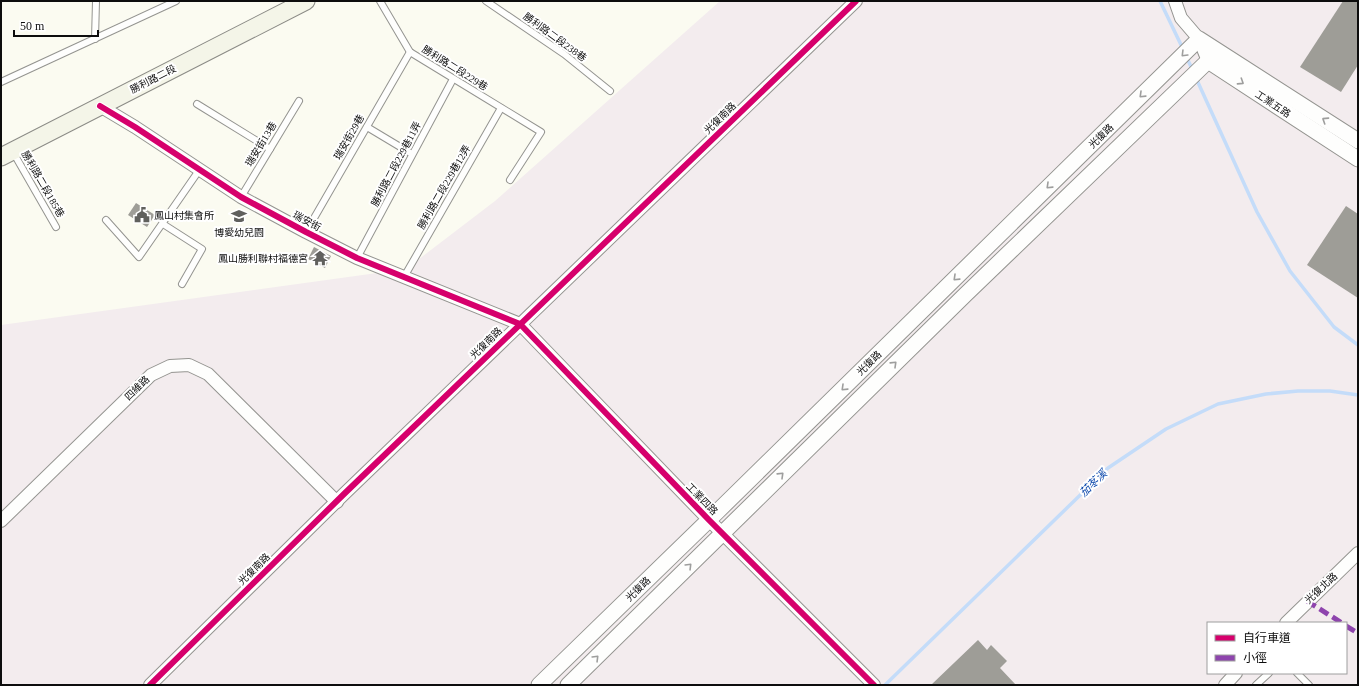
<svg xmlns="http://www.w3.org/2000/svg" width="1359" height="686" font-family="'Times New Roman','Noto Sans TC',serif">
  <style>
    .industrial { fill: #f3ecee; fill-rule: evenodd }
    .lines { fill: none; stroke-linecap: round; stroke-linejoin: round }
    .stream { stroke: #c4dcf9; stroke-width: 3.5 }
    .building { fill: #9e9d97 }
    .service-casing { stroke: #949490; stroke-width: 8 }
    .minor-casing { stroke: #949490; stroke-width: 14 }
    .tertiary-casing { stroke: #949490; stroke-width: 17 }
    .secondary-casing { stroke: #8b8b86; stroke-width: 19 }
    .service { stroke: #fefefd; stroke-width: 6 }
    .minor { stroke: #fefefd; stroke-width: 12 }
    .tertiary { stroke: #fefefd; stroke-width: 15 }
    .secondary { stroke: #f4f5e8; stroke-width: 17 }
    .quiet { stroke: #8e44ad; stroke-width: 5; stroke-dasharray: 10 5; stroke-linecap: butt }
    .cycleway-casing { stroke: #fff; stroke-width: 8 }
    .cycleway { stroke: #d6006c; stroke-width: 6 }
    .oneway { stroke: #9e9e9d }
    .labels { text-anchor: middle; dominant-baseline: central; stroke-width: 4; stroke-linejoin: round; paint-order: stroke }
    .street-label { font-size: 10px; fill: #0d0d0d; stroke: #fff }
    .poi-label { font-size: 10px; fill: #0d0d0d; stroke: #fff; text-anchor: start }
    .water-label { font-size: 11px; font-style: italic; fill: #0a46ab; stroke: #fff }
  </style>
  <rect width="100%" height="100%" fill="#fbfbf1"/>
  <path class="industrial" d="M 720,1 L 1358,1 L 1358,685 L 1,685 L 1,325 L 406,269 L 495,201 ZM 1208,623 L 1346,623 L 1346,673 L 1208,673 Z"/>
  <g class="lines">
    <g class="stream">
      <polyline points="1160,1 1183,49"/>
      <polyline points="1186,56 1193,71"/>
      <polyline points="1196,78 1257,212 1290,271 1334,327 1358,345"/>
      <polyline points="885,685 1108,468 1166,429 1218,404 1266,394 1298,391 1330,391 1358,395"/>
    </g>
  </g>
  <g class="building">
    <polygon points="1343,1 1358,1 1358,65 1341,92 1300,67"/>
    <polygon points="136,203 155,215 147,227 128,215"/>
    <polygon points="1346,206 1358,214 1358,298 1307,265"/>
    <polygon points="314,247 331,256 325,268 308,259"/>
    <polygon points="978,640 987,650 991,645 1007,661 1000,668 1016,685 931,685"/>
  </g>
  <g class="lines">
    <defs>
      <g id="service">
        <polyline points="380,1 410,52 541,132 510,180"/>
        <polyline points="486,1 564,54 610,91"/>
        <polyline points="95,39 96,1"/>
        <polyline points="1,82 176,1"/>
        <polyline points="197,104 270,149"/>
        <polyline points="367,127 412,154"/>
        <polyline points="13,152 56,227"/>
        <polyline points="241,197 299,101"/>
        <polyline points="106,220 139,257 200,169"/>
        <polyline points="163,224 202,249 182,284"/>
        <polyline points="306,232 410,52"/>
        <polyline points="357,258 453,79"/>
        <polyline points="404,277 501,108"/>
        <polyline points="1297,673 1309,685"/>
        <polyline points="1256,685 1269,673"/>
      </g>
      <g id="minor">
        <polyline points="1175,1 1181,18 1199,39 1208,61"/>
        <polyline points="100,106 135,127 241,197 306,232 357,258 520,324 709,520 874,685"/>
        <polyline points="1,521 151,375 170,366 189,365 208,374 337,502"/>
        <polyline points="1286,623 1358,553"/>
        <polyline points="150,685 344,494 856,1"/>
        <polyline points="1225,685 1236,673"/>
      </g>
      <g id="tertiary">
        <polyline points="539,685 717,512 1199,39 1358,141"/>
        <polyline points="568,685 966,294 1208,61 1358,159"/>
      </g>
      <polyline id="secondary" points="1,157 306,1"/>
    </defs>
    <use href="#service" class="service-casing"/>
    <use href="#minor" class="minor-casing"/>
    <use href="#tertiary" class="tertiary-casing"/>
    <use href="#secondary" class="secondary-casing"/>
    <use href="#service" class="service"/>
    <use href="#minor" class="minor"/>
    <use href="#tertiary" class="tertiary"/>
    <use href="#secondary" class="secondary"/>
    <g class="quiet">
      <polyline points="1307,601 1342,623"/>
      <polyline points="1346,626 1358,633"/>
    </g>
    <defs>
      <g id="cycleway">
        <polyline points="100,106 135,127 241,197 306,232 357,258 520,324 709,520 874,685"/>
        <polyline points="150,685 344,494 856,1"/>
      </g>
    </defs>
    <use href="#cycleway" class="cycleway-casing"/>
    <use href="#cycleway" class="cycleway"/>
  </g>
  <defs><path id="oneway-chevron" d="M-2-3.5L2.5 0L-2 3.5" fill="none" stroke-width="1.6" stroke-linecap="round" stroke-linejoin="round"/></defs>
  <g class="oneway">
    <use href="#oneway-chevron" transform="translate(1184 54) rotate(135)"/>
    <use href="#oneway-chevron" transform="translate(1241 82) rotate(33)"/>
    <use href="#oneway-chevron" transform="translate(1142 95) rotate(136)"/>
    <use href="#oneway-chevron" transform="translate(1325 120) rotate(-147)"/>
    <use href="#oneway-chevron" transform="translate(1049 186) rotate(136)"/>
    <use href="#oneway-chevron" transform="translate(956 278) rotate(136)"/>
    <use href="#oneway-chevron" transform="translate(894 364) rotate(-44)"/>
    <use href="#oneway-chevron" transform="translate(844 388) rotate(136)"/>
    <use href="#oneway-chevron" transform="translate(781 475) rotate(-44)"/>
    <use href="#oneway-chevron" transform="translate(689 566) rotate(-45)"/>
    <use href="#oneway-chevron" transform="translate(596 658) rotate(-45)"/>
  </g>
  <defs>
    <symbol id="civic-bare" viewBox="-9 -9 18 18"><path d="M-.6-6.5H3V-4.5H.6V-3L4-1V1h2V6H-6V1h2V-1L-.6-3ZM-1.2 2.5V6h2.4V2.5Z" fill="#60605d" stroke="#fff" stroke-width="2.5" paint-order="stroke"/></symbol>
    <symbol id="school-bare" viewBox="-9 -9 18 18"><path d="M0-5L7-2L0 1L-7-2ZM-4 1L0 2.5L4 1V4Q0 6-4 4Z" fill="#60605d" stroke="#fff" stroke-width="2.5" paint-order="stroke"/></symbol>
    <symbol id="temple-bare" viewBox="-9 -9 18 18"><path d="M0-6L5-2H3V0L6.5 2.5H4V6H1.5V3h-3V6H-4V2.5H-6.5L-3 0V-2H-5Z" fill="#60605d" stroke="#fff" stroke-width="2.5" paint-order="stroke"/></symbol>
  </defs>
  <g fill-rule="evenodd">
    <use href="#civic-bare" x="131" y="204" width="22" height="22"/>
    <use href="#school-bare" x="228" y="205" width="22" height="22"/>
    <use href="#temple-bare" x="309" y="247" width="22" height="22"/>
  </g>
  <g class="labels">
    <g class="street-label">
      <text transform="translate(555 37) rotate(36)">勝利路二段238巷</text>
      <text transform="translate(455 68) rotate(32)">勝利路二段229巷</text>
      <text transform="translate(153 79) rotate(-27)">勝利路二段</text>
      <text transform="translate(1273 104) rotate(33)">工業五路</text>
      <text transform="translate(720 118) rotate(-44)">光復南路</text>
      <text transform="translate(1101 136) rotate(-44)">光復路</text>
      <text transform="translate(349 137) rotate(-60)">瑞安街29巷</text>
      <text transform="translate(261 144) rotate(-59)">瑞安街13巷</text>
      <text transform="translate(396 164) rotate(-62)">勝利路二段229巷11弄</text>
      <text transform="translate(43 184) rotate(60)">勝利路二段185巷</text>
      <text transform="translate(444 187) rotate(-60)">勝利路二段229巷12弄</text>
      <text transform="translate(307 221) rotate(28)">瑞安街</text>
      <text transform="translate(486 343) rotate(-44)">光復南路</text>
      <text transform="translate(869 363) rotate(-44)">光復路</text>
      <text transform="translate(137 388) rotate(-44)">四維路</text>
      <text transform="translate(702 499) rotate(46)">工業四路</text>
      <text transform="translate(254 569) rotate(-44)">光復南路</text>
      <text transform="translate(1321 588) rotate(-43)">光復北路</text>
      <text transform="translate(638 589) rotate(-44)">光復路</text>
    </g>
    <g class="poi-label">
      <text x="154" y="215">鳳山村集會所</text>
      <text x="239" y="232" text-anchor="middle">博愛幼兒園</text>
      <text x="308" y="258" text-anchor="end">鳳山勝利聯村福德宮</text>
    </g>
    <g class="water-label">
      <text transform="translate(1093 483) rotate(-44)">茄苳溪</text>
    </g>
  </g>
  <rect width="1359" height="686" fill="none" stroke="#0d0d0d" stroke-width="4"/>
  <rect x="1207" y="622" width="140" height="52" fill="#ffffff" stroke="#9e9e9e"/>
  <rect x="1215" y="635" width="20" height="6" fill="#d6006c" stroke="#9e9e9e"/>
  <text x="1243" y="642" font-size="12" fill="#0d0d0d">自行車道</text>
  <rect x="1215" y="655" width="20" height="6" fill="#8e44ad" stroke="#9e9e9e"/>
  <text x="1243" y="662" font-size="12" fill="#0d0d0d">小徑</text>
  <path d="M14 30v6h84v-6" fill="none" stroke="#0d0d0d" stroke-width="2"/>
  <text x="20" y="30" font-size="12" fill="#0d0d0d" stroke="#ffffff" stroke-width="3" paint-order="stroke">50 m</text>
</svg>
